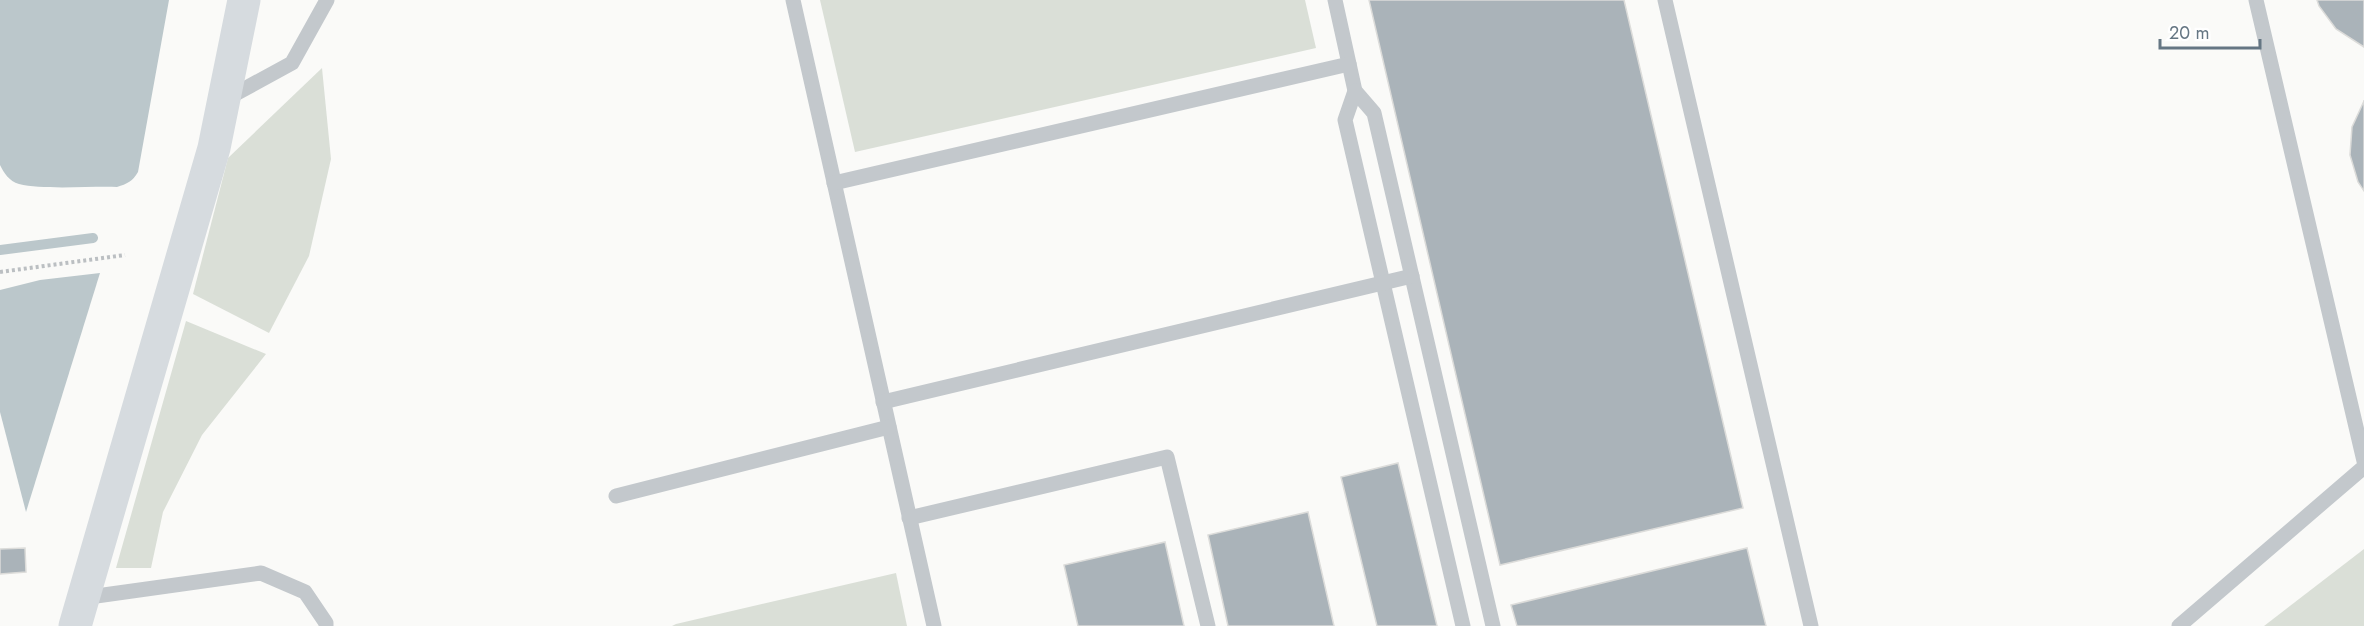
<svg xmlns="http://www.w3.org/2000/svg" width="2364" height="626" font-family="Jost,sans-serif">
  <style>
    .green { fill: #dadfd7 }
    .water { fill: #bbc7cb }
    .lines { fill: none; stroke-linecap: round; stroke-linejoin: round }
    .stream { stroke: #bbc7cb; stroke-width: 10 }
    .building { fill: #aab3b9; stroke: #dcdcda; stroke-width: 1.5 }
    .path { stroke: #bbbfc2; stroke-width: 4; stroke-dasharray: 3 3; stroke-linecap: butt }
    .lane { stroke: #c3c8cc; stroke-width: 15 }
    .secondary { stroke: #d6dbdf; stroke-width: 33 }
  </style>
  <rect width="100%" height="100%" fill="#fafaf8"/>
  <g class="green">
    <polygon points="820,0 1305,0 1316,48 855,152"/>
    <polygon points="322,68 331,159 309,256 269,333 193,294 228,158"/>
    <polygon points="186,321 266,354 202,435 163,512 151,568 116,568"/>
    <polygon points="2364,549 2364,626 2264,626"/>
    <polygon points="896,573 907,626 672,626 676,624"/>
  </g>
  <g class="water">
    <path d="M 0,0 L 169,0 L 138,172 C 133,181 127,184 117,187 C 90,186 43,190 19,184 C 9,181 4,173 0,165 Z"/>
    <polygon points="100,273 26,512 0,412 0,290 40,280"/>
  </g>
  <g class="lines">
    <polyline class="stream" points="0,250 93,238"/>
  </g>
  <g class="building">
    <polygon points="1369,0 1624,0 1743,508 1500,565"/>
    <polygon points="2317,0 2364,0 2364,47 2336,29 2319,6"/>
    <polygon points="2364,101 2364,100 2364,191 2358,182 2350,155 2352,127"/>
    <polygon points="1398,463 1437,626 1377,626 1341,477"/>
    <polygon points="1308,512 1334,626 1228,626 1208,535"/>
    <polygon points="1165,542 1184,626 1078,626 1064,565"/>
    <polygon points="25,548 26,572 0,574 0,549"/>
    <polygon points="1747,548 1766,626 1517,626 1511,605"/>
  </g>
  <g class="lines">
    <polyline class="path" points="0,272 125,255"/>
    <g class="lane">
      <polyline points="793,0 934,626"/>
      <polyline points="1335,0 1355,91 1374,113 1493,626"/>
      <polyline points="1665,0 1811,626"/>
      <polyline points="2256,0 2364,461"/>
      <polyline points="1355,91 1345,120 1463,626"/>
      <polyline points="226,99 292,63 327,0"/>
      <polyline points="834,183 1349,64"/>
      <polyline points="883,402 1412,276"/>
      <polyline points="616,496 889,427"/>
      <polyline points="909,518 1167,457 1208,626"/>
      <polyline points="82,598 261,573 305,592 326,623 326,626"/>
      <polyline points="2179,626 2364,467"/>
    </g>
    <polyline class="secondary" points="75,626 214,148 244,0"/>
  </g>
  <path d="M2160 39v9h100v-9" fill="none" stroke="#657683" stroke-width="3"/>
  <text x="2169" y="39" font-size="18" fill="#657683" stroke="#ffffff" stroke-width="4.5" paint-order="stroke">20 m</text>
</svg>
